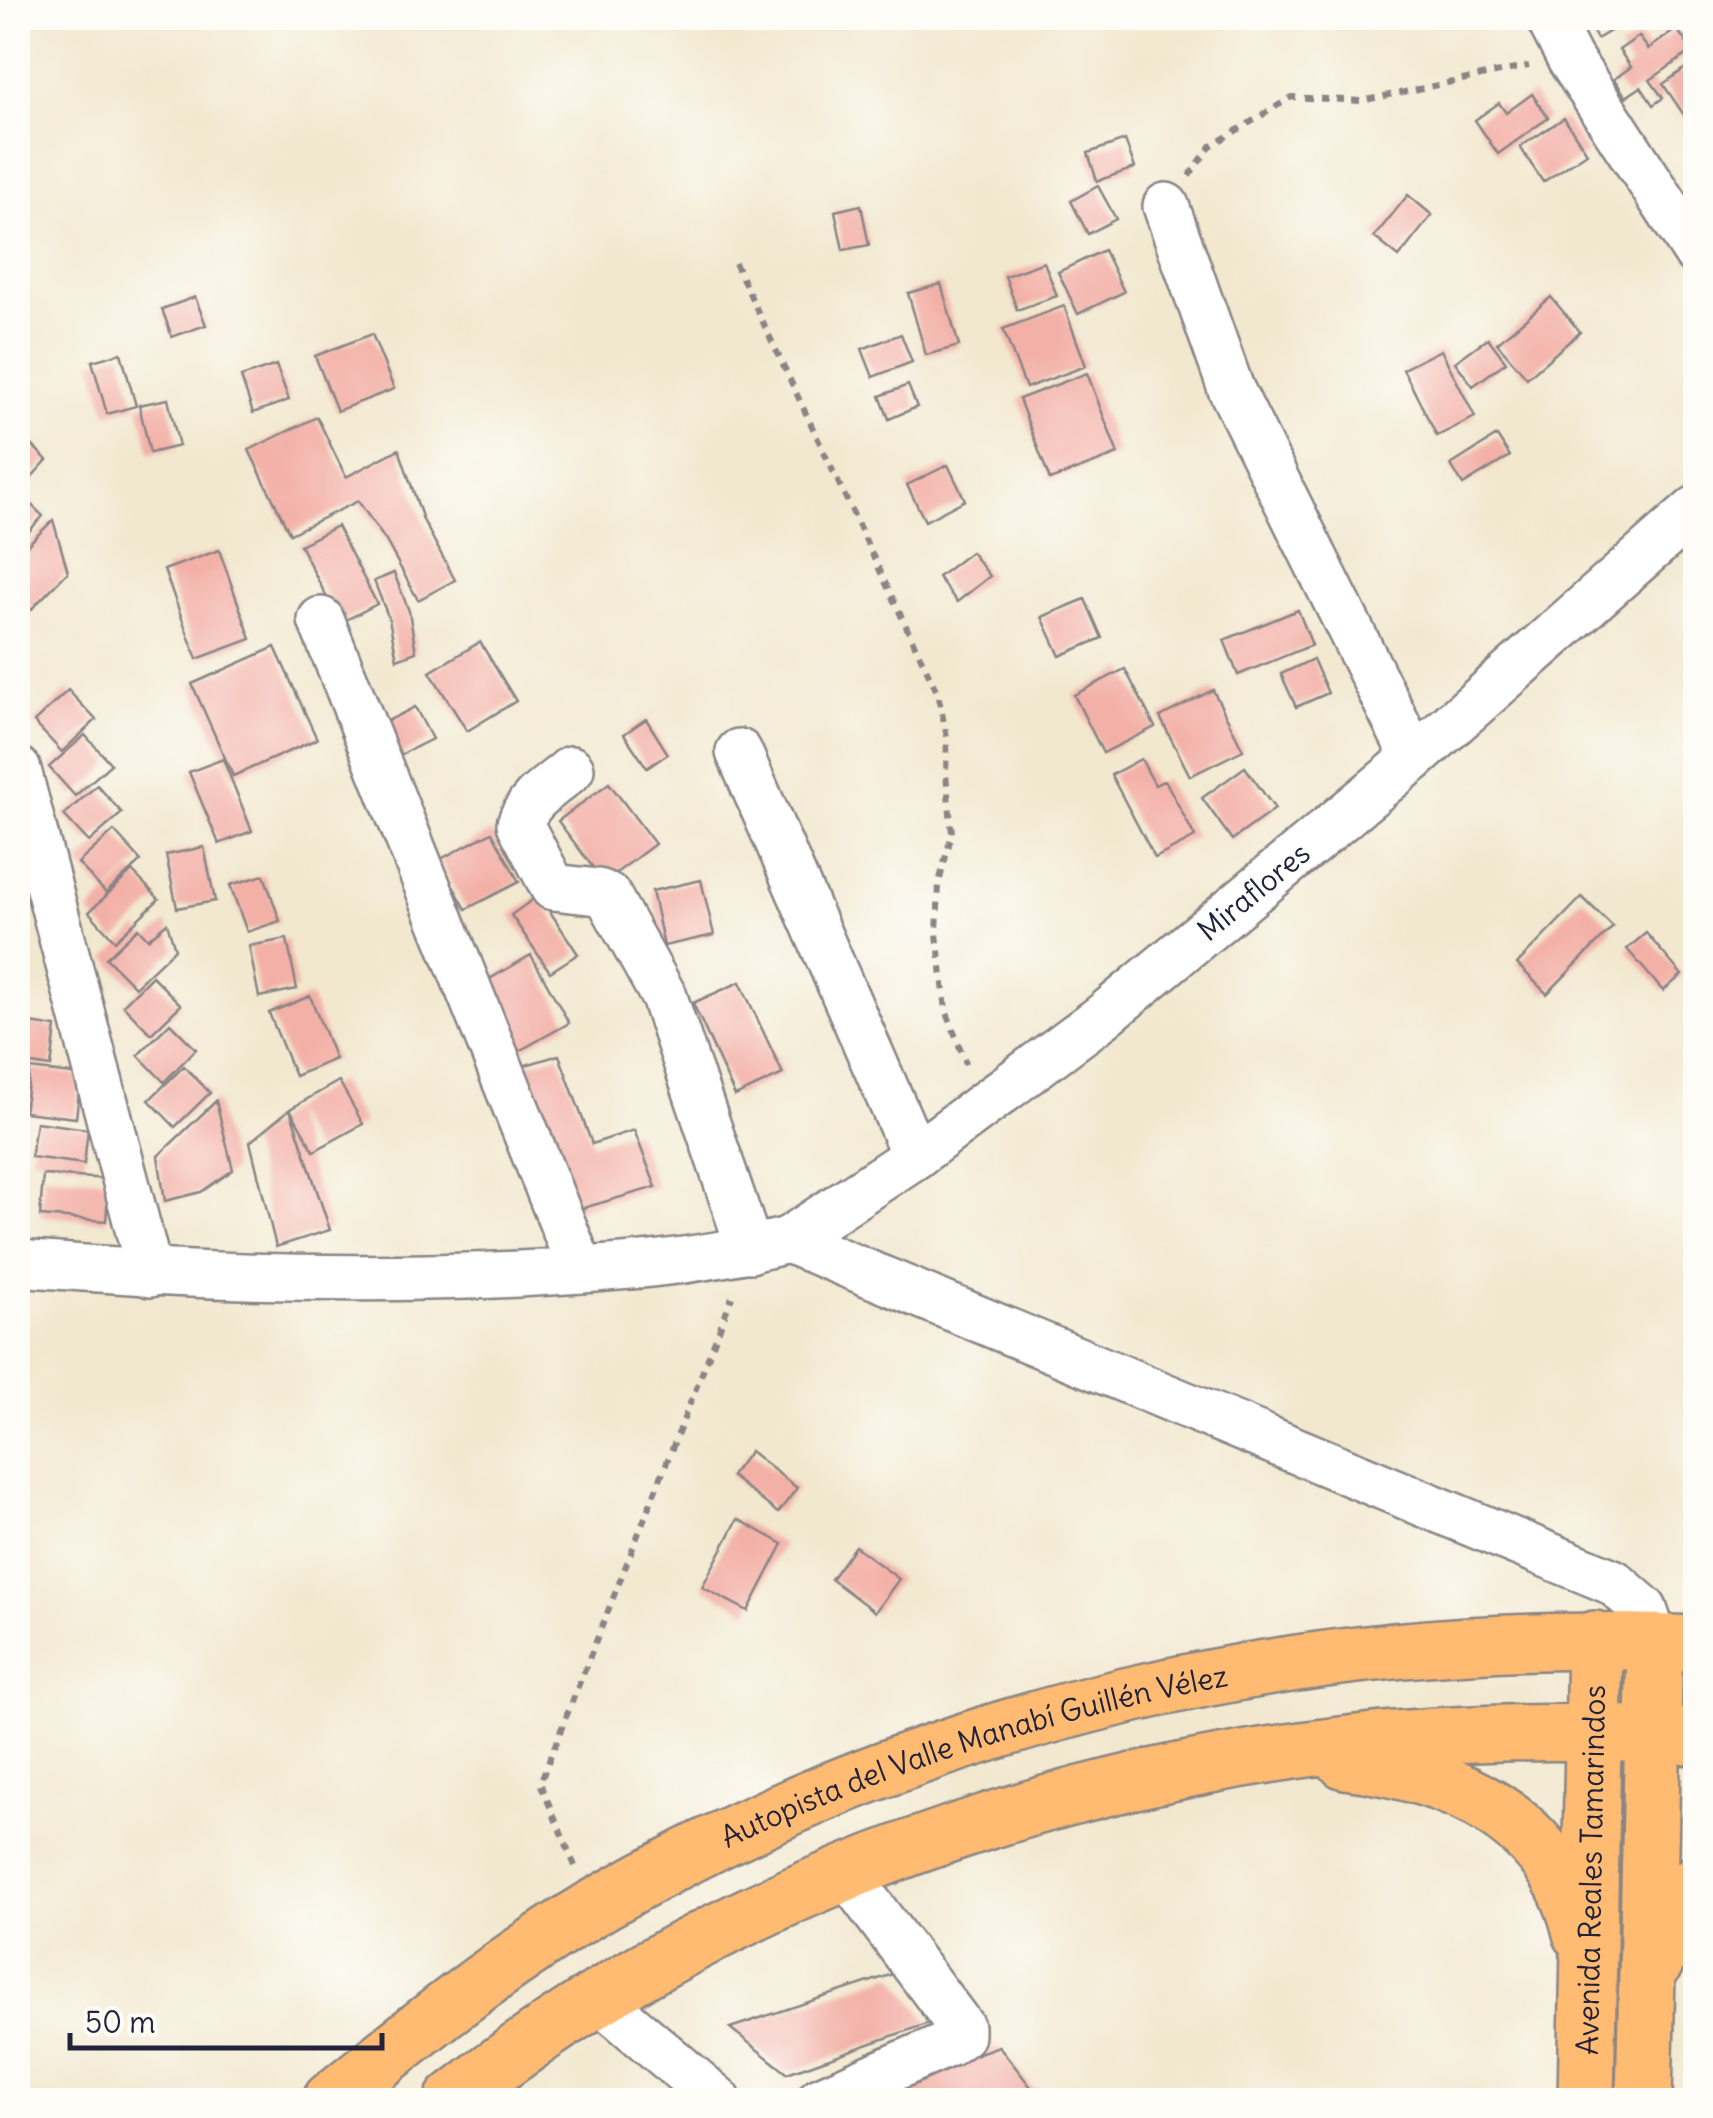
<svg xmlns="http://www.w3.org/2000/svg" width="1713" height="2118" font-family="Delius,sans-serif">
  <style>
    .building { fill: #f3b0a7 }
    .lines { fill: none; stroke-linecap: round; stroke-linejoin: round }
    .minor-casing { stroke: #8a8585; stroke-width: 50 }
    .major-casing { stroke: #8a8585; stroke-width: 60 }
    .path { stroke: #8a8585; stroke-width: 6; stroke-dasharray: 8 8; stroke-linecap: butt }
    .minor { stroke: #fff; stroke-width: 45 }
    .major { stroke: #ffbb71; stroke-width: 55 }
    .labels { text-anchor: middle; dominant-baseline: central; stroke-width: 8; stroke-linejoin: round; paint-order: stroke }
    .street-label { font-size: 30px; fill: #22223b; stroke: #fdfcf7 }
  </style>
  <rect width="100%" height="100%" fill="#fdfcf7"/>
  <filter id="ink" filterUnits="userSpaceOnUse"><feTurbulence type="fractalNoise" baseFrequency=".01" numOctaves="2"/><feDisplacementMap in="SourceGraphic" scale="20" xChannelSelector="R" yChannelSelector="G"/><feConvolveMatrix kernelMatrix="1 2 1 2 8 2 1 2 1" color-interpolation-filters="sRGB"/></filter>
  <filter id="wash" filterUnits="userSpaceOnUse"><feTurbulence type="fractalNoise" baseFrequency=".0048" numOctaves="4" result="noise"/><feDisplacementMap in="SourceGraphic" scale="40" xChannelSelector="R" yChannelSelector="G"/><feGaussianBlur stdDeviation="2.25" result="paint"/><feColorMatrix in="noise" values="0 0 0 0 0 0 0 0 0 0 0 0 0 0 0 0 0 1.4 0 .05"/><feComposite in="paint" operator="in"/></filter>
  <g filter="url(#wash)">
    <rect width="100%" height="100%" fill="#f2e8cf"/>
    <g id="blocks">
      <g class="building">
        <polygon points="1585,18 1632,18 1597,39"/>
        <polygon points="1640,18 1668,18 1646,29"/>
        <polygon points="1686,18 1696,18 1696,46 1681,20"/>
        <polygon points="1677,29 1692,51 1650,80 1663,98 1653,105 1641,87 1626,97 1614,79 1631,67 1619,50 1639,36 1648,49"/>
        <polygon points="1696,61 1696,111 1686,118 1663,84"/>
        <polygon points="1532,94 1548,118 1498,154 1475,120 1499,103 1506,113"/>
        <polygon points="1564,118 1587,153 1543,182 1520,147"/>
        <polygon points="1125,140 1135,168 1097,181 1088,153"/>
        <polygon points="1098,186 1116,219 1088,234 1071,201"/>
        <polygon points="1408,195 1432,215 1399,257 1374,237"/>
        <polygon points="861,205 869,245 843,250 835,211"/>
        <polygon points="1104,250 1124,292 1078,314 1058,272"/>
        <polygon points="1044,262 1057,296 1017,310 1005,276"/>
        <polygon points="941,284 959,346 926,355 908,293"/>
        <polygon points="195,297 206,325 172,337 162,309"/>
        <polygon points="1551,297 1580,332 1527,378 1497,343"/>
        <polygon points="1064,306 1086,366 1026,388 1003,329"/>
        <polygon points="372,334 394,389 337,411 315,356"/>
        <polygon points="901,334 912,362 873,377 862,349"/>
        <polygon points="1488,338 1506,362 1473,386 1455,362"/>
        <polygon points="1441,350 1475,417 1437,436 1403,369"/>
        <polygon points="121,353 136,406 107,414 92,361"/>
        <polygon points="276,365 289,400 253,413 241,377"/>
        <polygon points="1087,373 1118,454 1050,480 1019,399"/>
        <polygon points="908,385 917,407 889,419 880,396"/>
        <polygon points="18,394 30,405 18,418"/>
        <polygon points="168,399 179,446 150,453 139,405"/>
        <polygon points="317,417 346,477 399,449 423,520 455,580 418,600 386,541 358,501 290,534 249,450"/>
        <polygon points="18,431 47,460 18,492"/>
        <polygon points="1497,436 1510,456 1463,485 1451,465"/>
        <polygon points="948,465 965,500 925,521 907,485"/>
        <polygon points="20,494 43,516 18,543 18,496"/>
        <polygon points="53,520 68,572 18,623 18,554"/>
        <polygon points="337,526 377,604 340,623 300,545"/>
        <polygon points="219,550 251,639 197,659 164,570"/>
        <polygon points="971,552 990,576 957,602 938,577"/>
        <polygon points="394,573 409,611 416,652 397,659 389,619 374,581"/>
        <polygon points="1085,599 1102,638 1060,656 1042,617"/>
        <polygon points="1298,610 1312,645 1238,675 1224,640"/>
        <polygon points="480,642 516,701 467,731 430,672"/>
        <polygon points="275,647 317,739 233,776 192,684"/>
        <polygon points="1313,659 1328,693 1296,707 1281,674"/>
        <polygon points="1125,669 1155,727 1103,753 1074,695"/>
        <polygon points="68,690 96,720 62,752 34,722"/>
        <polygon points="1213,690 1243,750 1190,776 1160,717"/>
        <polygon points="415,707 432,739 386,762 370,730"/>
        <polygon points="646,719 668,754 647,768 624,734"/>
        <polygon points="85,735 111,764 75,796 49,767"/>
        <polygon points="223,759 252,831 219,844 189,772"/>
        <polygon points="1141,759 1155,785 1165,780 1195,837 1155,858 1111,775"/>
        <polygon points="1245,767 1275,809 1232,840 1202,798"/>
        <polygon points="609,783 655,844 604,882 558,821"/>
        <polygon points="97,785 122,813 89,842 64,815"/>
        <polygon points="114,831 141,861 106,893 78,863"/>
        <polygon points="492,832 519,882 466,909 439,860"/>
        <polygon points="204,847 215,901 177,908 166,855"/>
        <polygon points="132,871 159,899 115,941 89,912"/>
        <polygon points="264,875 280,921 247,932 230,885"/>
        <polygon points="701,880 714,935 664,946 652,891"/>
        <polygon points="539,895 578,954 550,972 511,915"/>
        <polygon points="1582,897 1613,927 1547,994 1517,964"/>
        <polygon points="167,923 175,949 135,987 106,958 138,928 148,939"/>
        <polygon points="1646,933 1682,975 1663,991 1627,949"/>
        <polygon points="287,939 297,989 259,997 249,946"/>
        <polygon points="531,955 569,1023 519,1051 481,984"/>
        <polygon points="152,976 181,1005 151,1034 123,1005"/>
        <polygon points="740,982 783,1074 735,1096 693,1003"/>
        <polygon points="310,996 335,1059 295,1076 269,1013"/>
        <polygon points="18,1021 56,1027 51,1067 18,1062"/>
        <polygon points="170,1023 196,1049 164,1082 138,1055"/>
        <polygon points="559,1055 592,1144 634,1130 656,1187 566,1213 509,1070"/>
        <polygon points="184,1066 210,1093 175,1127 149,1100"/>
        <polygon points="30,1069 81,1075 76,1118 24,1112"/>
        <polygon points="339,1081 363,1124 314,1151 290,1109 330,1230 276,1247 250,1142 290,1109"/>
        <polygon points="216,1101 233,1170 201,1192 165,1201 158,1156"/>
        <polygon points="36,1122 88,1129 84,1164 31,1157"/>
        <polygon points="43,1175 109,1179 106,1221 40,1216"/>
        <polygon points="750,1451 797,1488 778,1513 731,1476"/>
        <polygon points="738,1519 783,1544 748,1611 702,1587"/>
        <polygon points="855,1546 899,1579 875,1612 831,1579"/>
        <polygon points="893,1974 929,2023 787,2073 730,2028"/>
        <polygon points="999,2046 1041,2100 848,2100"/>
      </g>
    </g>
  </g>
  <g filter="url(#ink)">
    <use href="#blocks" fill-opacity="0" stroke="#8a8585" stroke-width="2.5"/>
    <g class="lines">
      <defs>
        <g id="minor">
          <polyline points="1549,18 1570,59 1696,252"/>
          <polyline points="1166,206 1231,389 1414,758"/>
          <polyline points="321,620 581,1270"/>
          <polyline points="739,752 915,1156"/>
          <path d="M 571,769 C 551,787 529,797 520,824 L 553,887 L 598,892 L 608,896 L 664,997 L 750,1250"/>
          <polyline points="18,770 150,1274"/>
          <path id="s1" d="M 788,1240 L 915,1156 L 1102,1017 L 1414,758 L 1696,509"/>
          <path d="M 18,1263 C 185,1277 350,1282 518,1274 C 609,1269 699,1263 788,1240 L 1613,1582 L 1644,1609 L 1655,1642"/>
          <polyline points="599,1999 718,2100"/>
          <polyline points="820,2100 948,2044 961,2035 961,2027 846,1873"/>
        </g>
        <g id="major">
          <path d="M 1345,1761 C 1452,1775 1555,1818 1581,1933"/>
          <polyline points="1656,1961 1668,1927 1696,1883"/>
          <path id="s2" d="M 331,2100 C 415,2032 500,1964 593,1908 C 921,1715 1316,1624 1696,1644"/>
          <path d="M 453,2100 C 701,1901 1034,1780 1348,1744 C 1464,1730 1580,1730 1696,1737"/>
          <path id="s3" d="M 1586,2100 L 1595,1639"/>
          <polyline points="1644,2100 1655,1642"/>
        </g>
      </defs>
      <use href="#minor" class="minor-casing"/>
      <use href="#major" class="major-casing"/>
      <g class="path">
        <polyline points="1189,176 1211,146 1292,97 1361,101 1529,66"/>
        <polyline points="735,263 938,694 947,737 946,774 952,833 939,883 937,934 946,1010 966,1064"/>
        <polyline points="575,1866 540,1783 732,1297"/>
      </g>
      <use href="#minor" class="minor"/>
      <use href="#major" class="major"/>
    </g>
  </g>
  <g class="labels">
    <g class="street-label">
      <text stroke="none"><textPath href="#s1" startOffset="582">Miraflores</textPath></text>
      <text stroke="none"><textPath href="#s2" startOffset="738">Autopista del Valle Manabí Guillén Vélez</textPath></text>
      <text stroke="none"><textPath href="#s3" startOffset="230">Avenida Reales Tamarindos</textPath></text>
    </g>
  </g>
  <rect width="1713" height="2118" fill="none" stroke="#fdfcf7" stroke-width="60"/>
  <path d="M70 2033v15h312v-15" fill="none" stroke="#22223b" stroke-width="5"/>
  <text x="85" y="2033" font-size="30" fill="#22223b" stroke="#fdfcf7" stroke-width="8" paint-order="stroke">50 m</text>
</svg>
